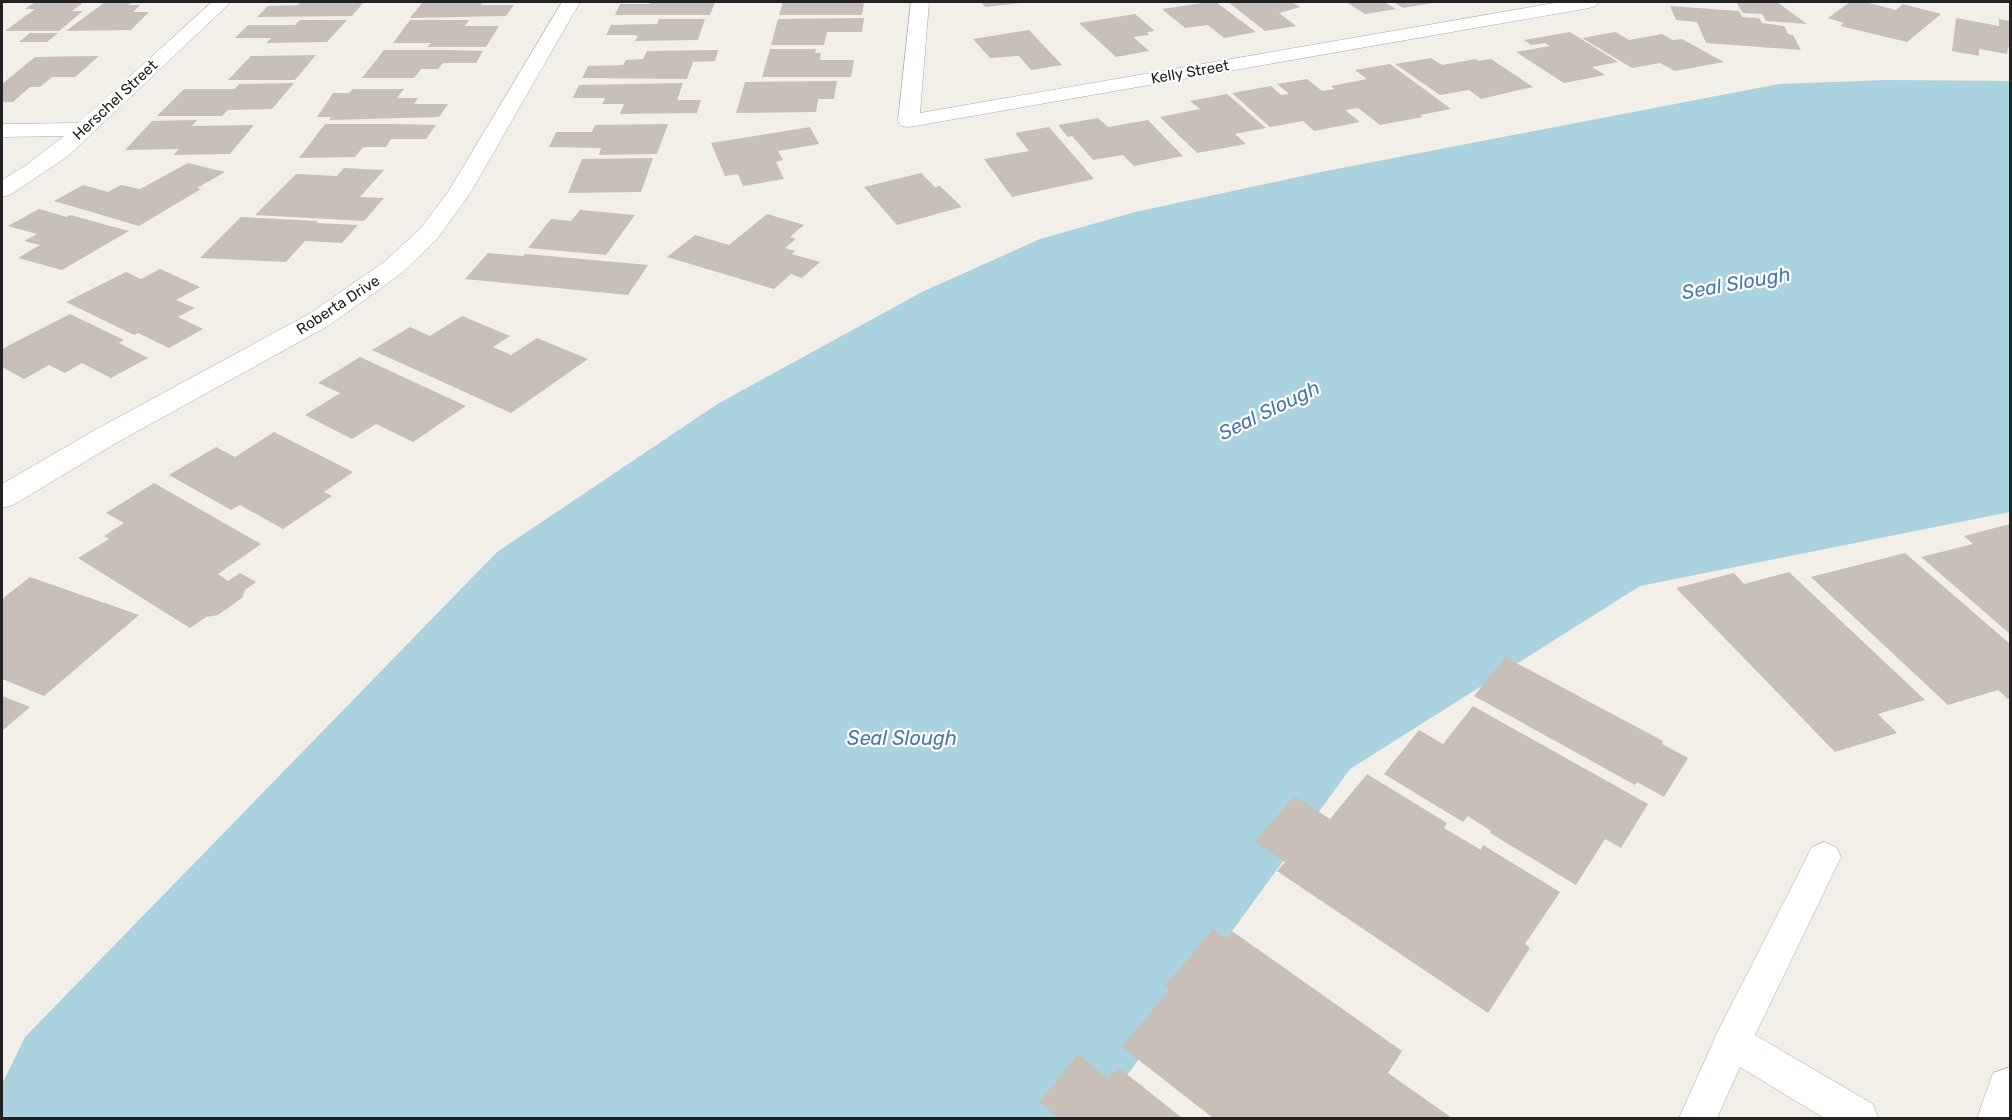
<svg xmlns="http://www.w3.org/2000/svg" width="2012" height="1120" font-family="Rubik,sans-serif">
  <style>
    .water { fill: #aad3df }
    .building { fill: #c7bfb8 }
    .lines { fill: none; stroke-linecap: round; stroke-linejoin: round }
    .service-casing { stroke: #a9a9a9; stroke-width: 1 }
    .minor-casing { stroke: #a9a9a9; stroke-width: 1 }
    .service { fill: #fff; fill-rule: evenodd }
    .minor { fill: #fff; fill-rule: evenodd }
    .labels { text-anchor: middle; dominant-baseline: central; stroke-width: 4.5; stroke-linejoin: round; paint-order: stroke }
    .far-street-label { font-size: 15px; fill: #222; stroke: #fff }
    .water-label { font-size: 20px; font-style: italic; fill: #4a7aab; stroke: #fff }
  </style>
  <rect width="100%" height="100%" fill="#f2efe9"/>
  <polygon class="water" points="1886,80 2010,81 2010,512 1640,586 1350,769 1096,1118 2,1118 2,1084 25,1037 497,552 719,403 922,292 1040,239 1135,212 1321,172 1779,84"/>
  <g class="building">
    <polygon points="35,2 84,2 72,11 83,11 59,31 5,31 35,9 25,9"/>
    <polygon points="105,2 133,2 128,5 140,5 133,12 149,12 131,30 66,31"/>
    <polygon points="302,2 364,2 352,16 257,17 268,6 298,5"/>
    <polygon points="423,2 483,2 481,5 514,5 506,16 410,18"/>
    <polygon points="651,2 715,2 710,15 615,15 620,4 650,4"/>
    <polygon points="783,2 864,2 862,15 779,15"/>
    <polygon points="981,2 1021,2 1021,3 985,7"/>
    <polygon points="1209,2 1216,2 1256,32 1224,38 1208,25 1185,28 1162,9"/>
    <polygon points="1228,2 1292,2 1300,7 1279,13 1296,26 1265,31"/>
    <polygon points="1346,2 1384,2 1396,9 1365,14"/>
    <polygon points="1393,2 1430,2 1433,3 1403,8"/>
    <polygon points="1736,2 1777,2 1807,24 1766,21 1762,14 1743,13"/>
    <polygon points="1850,2 1865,2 1896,10 1903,4 1941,14 1907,42 1840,26 1844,23 1828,18"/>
    <polygon points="1670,6 1739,11 1742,17 1759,18 1762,23 1784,26 1788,34 1793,35 1801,50 1706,43 1697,22 1676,20"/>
    <polygon points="1135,14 1155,31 1147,32 1149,35 1133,37 1149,51 1116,57 1079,23"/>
    <polygon points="864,18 862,32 827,32 824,45 771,45 778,19"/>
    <polygon points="1956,18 1999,26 1999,19 2010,21 2010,48 2008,47 2007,54 1979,49 1979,56 1952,51"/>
    <polygon points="659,19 705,19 698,40 635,41 638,36 635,35 606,35 611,25 657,24"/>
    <polygon points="300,20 347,20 327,42 266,43 271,38 235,38 248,25 295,25"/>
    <polygon points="410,20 469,20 465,26 499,26 486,47 427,47 431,43 393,43"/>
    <polygon points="1029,30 1062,65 1031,70 1019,56 990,58 973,39"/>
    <polygon points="1570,32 1618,62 1592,67 1605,75 1564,83 1516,52 1550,46 1545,43 1531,45 1524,40"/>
    <polygon points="1615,32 1629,40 1662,34 1673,40 1682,39 1724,62 1675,71 1660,63 1632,68 1582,38"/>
    <polygon points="30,33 58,33 47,42 19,42"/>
    <polygon points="770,49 816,49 815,53 821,53 820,60 854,60 851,77 762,77"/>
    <polygon points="384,50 448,50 483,51 476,63 443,63 438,69 421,69 414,78 362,78"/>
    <polygon points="718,50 715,61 693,62 687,79 582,78 588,66 623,65 626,60 643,59 647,51"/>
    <polygon points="316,55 295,80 228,80 251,56"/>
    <polygon points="99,56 75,77 52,77 40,87 30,87 13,102 2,102 2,84 35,57"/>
    <polygon points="1431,58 1442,65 1476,59 1479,61 1491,59 1533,87 1481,99 1469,90 1440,95 1395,64"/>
    <polygon points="1390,64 1451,109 1420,115 1423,117 1380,125 1358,108 1345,110 1360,122 1314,131 1303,121 1270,127 1232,93 1271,86 1281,95 1289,94 1277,84 1307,79 1322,91 1335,89 1331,86 1367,79 1355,70"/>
    <polygon points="837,81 834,99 818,99 816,112 736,113 745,82"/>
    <polygon points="294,83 272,109 228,110 222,116 157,116 184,89 235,89 239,84"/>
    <polygon points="683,83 677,100 701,100 697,113 620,114 624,104 602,104 605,98 573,98 579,85"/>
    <polygon points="353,89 404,89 397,98 418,98 414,104 448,104 439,117 329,120 331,117 317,117 333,93 349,93"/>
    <polygon points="1227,94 1266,128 1235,134 1246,144 1197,153 1160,117 1200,109 1190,101"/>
    <polygon points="1098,118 1108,127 1148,120 1183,156 1134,166 1123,155 1093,160 1072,136 1068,137 1058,125"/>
    <polygon points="197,120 192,126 254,125 230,154 173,155 179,149 125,150 152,121"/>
    <polygon points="325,124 396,124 436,125 426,139 391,139 386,147 363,147 355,157 299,158"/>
    <polygon points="668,124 657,154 599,155 601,148 549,147 556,132 592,132 595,125"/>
    <polygon points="810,127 819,144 778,151 783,160 776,162 784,179 743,186 738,174 725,176 711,143"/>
    <polygon points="1049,127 1094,179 1012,197 984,159 1029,151 1015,133"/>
    <polygon points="653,158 641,192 568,193 582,159"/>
    <polygon points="188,163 225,172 197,188 201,189 139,226 54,201 83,185 108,192 121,185 140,189"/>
    <polygon points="344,168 384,170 360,197 384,198 364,221 255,215 296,174 337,176"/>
    <polygon points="921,173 935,187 940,186 962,207 897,225 864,187"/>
    <polygon points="39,209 67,217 70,215 129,231 62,270 18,258 40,245 24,241 37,234 8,226"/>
    <polygon points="580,210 635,215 606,255 528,248 551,219 571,221"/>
    <polygon points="767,214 804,225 790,237 796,239 785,248 795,251 792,254 820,262 802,278 791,274 774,289 667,257 695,235 729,245"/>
    <polygon points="241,217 318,221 316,223 358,225 342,243 305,241 286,262 200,258"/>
    <polygon points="488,253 523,256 526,254 648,265 628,295 465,279"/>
    <polygon points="160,269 200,287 176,300 195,308 178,317 203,329 169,348 138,333 134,335 66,302 126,272 141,279"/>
    <polygon points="70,314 124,340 119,343 148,358 111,378 82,363 65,373 49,365 24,379 2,367 2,349"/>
    <polygon points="462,316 510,336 493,347 511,355 537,338 588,359 511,413 372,350 410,327 430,336"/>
    <polygon points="360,357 466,406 413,442 376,424 352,439 305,415 340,393 318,383"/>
    <polygon points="274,432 353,472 324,492 332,496 283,529 240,505 231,510 169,475 216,447 235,457"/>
    <polygon points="154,483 261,544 218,574 228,581 240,573 256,582 245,590 242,598 218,615 206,617 190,628 78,558 109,539 104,536 124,523 106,513"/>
    <polygon points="2010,524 2010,634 1921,557 1973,544 1964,536"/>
    <polygon points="1905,553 2010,644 2010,698 2008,699 1998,690 1948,705 1811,577"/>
    <polygon points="1789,572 1925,700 1878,714 1897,733 1835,752 1676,588 1734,573 1744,584"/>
    <polygon points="30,577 139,615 44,696 2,679 2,599"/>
    <polygon points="1505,657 1663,741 1662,744 1688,758 1664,797 1637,782 1635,785 1474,696"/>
    <polygon points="2,696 30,707 2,731"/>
    <polygon points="1473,706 1648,804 1621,848 1605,839 1576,885 1490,833 1491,831 1468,816 1463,822 1384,774 1419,730 1443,744"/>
    <polygon points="1367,774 1447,823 1444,828 1481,850 1483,845 1560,892 1525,944 1530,948 1488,1013 1277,871 1285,862 1255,842 1294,796 1330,819"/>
    <polygon points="1213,929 1227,938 1232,931 1402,1051 1388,1073 1452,1118 1213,1118 1122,1047 1169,990 1164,987"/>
    <polygon points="1078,1054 1108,1079 1118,1067 1182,1118 1058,1118 1039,1102"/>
  </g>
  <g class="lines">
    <defs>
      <polygon id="service" points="1824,842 1836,847 1841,857 1755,1035 1873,1104 1878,1118 1824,1118 1740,1067 1717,1118 1679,1118 1719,1029 1812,847"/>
      <g id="minor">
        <polygon points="212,2 231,2 68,156 10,195 2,197 2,180 25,166 64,136 2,137 2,124 78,123"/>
        <polygon points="562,2 580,2 471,192 437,239 402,273 328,326 116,443 13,505 2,508 2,484 95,430 309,314 384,262 420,229 448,192"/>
        <polygon points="911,2 929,2 920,113 1560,2 1598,2 1596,6 1589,8 909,127 901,126 898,121"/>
        <polygon points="2010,1067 2010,1118 1977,1118 1993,1073"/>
      </g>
    </defs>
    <use href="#service" class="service-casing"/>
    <use href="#minor" class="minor-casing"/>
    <use href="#service" class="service"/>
    <use href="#minor" class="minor"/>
  </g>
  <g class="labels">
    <g class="far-street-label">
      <text transform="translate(1190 72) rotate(-10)">Kelly Street</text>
      <text transform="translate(115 100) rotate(-43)">Herschel Street</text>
      <text transform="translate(338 305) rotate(-33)">Roberta Drive</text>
    </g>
    <g class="water-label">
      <text transform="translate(1736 283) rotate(-10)">Seal Slough</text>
      <text transform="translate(1269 410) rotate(-26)">Seal Slough</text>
      <text x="902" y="738">Seal Slough</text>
    </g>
  </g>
  <rect width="2012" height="1120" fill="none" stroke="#222222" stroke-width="6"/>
</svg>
